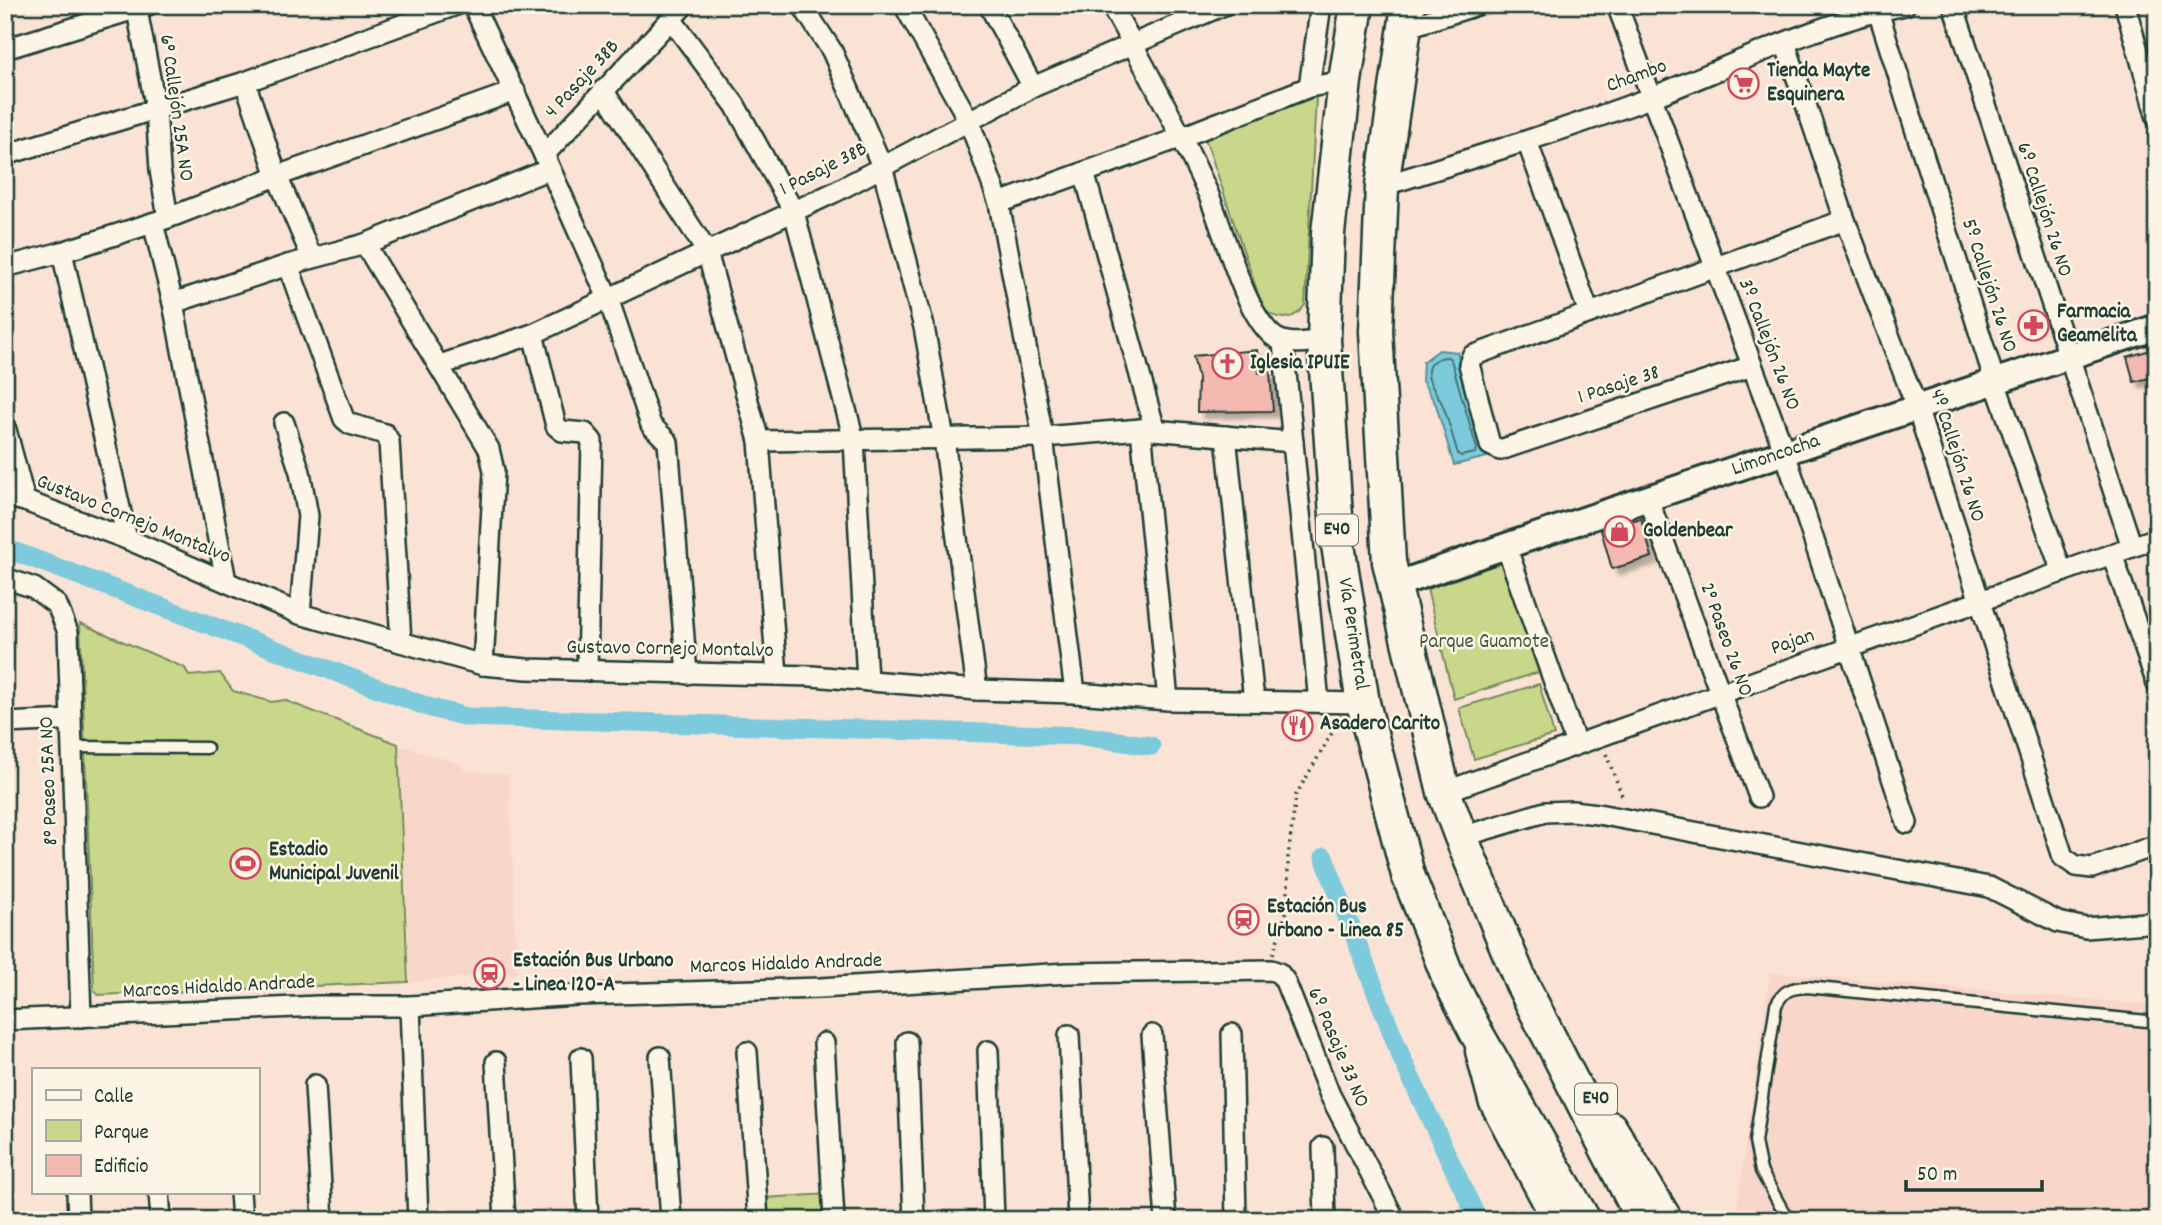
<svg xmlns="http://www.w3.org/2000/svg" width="2162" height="1225" font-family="Dekko,sans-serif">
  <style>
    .built { fill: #f8d6ca }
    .green { fill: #c9d78b; stroke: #748a60; stroke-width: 2 }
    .water { fill: #7dcadc; stroke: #579299; stroke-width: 2 }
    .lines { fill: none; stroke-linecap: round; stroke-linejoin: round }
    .shore { stroke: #457577; stroke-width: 2 }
    .canal { stroke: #7dcadc; stroke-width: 19 }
    .building { fill: #f4b9b0; stroke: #1f3d34; stroke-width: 2; filter: url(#shadow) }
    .service-casing { stroke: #1f3d34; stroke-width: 15 }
    .minor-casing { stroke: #1f3d34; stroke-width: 24 }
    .tertiary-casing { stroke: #1f3d34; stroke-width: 30 }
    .primary-casing { stroke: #1f3d34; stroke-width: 35 }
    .trunk-casing { stroke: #1f3d34; stroke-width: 37 }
    .path { stroke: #1f3d34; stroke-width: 3.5; stroke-dasharray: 2 5; stroke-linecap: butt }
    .service { stroke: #fcf5e5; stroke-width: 10 }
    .minor { stroke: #fcf5e5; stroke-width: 19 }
    .tertiary { stroke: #fcf5e5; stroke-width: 24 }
    .primary { stroke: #fcf5e5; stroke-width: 30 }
    .trunk { stroke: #fcf5e5; stroke-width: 32 }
    .labels { text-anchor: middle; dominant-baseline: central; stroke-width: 5; stroke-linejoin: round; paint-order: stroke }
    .shield { fill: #fcf5e5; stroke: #617469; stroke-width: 2 }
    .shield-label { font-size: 19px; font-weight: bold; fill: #1f3d34 }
    .poi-label { font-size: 21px; font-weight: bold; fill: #1f3d34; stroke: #fcf5e5; text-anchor: start }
    .street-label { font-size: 21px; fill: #1f3d34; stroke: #fcf5e5 }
    .park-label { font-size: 21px; fill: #415c45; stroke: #fcf5e5 }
  </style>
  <defs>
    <filter id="shadow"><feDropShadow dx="6" dy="6" stdDeviation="2" flood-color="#0004"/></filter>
  </defs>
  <rect width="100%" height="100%" fill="#fae3d5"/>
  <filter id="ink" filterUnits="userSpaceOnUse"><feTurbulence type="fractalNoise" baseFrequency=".0143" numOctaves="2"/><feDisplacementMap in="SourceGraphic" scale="14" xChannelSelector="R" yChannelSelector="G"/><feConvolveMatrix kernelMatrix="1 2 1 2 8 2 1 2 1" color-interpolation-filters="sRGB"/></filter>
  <g filter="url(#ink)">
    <g class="built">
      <polygon points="399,745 461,764 464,770 509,775 517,973 410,982"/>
      <polygon points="1770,972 2157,1005 2157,1220 1735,1220"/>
    </g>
    <g class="green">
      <path d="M 1316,97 L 1305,305 C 1294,321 1281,321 1264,311 L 1204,135 Z"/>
      <polygon points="1501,563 1539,672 1454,699 1427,589"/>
      <polygon points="80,623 185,668 189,676 220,673 233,691 272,702 284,700 398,744 408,982 98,995 94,990"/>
      <polygon points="1539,684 1554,735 1474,759 1459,708"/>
      <polygon points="828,1194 829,1220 765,1220 763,1198"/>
    </g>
    <polygon class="water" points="1439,350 1457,352 1487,457 1454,465 1436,405 1422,381 1423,362"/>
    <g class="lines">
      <path class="shore" d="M 1448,357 L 1451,360 L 1477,449 L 1475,453 L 1461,456 L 1458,454 C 1453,438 1449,422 1443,406 C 1439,395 1427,384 1428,371 C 1428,361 1440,357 1448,357 Z"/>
      <g class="canal">
        <polyline points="5,548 431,708 467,717 1084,736 1151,746"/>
        <polyline points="1324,857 1402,1059 1478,1220"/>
      </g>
    </g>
    <g class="building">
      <polygon points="2157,348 2157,376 2134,382 2127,357"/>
      <polygon points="1257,350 1259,373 1270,372 1273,411 1197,412 1198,378 1193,356"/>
      <polygon points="1641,518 1652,557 1612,569 1601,530"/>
    </g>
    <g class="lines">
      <defs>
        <g id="service">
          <polyline points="71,747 207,748"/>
          <path d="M 1788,1220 L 1761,1171 L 1755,1142 L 1776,1005 C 1784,990 1790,988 1807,987 L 2157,1022"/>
        </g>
        <g id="minor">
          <polyline points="136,5 156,109 160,170 168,218"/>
          <polyline points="473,5 544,155 608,298 651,425 668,442 687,674"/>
          <polyline points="802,5 832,51 882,166 924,327 944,439 977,690"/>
          <polyline points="904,5 969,121 999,203 1043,437 1075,693"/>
          <polyline points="989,5 1033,87"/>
          <path d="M 1111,5 C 1145,66 1178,127 1207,191 C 1224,229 1243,311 1273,336 C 1287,347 1307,342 1324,340"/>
          <polyline points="1617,5 1785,453 1907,823"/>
          <polyline points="1953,5 2132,547"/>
          <polyline points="2125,5 2157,118"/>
          <polyline points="1878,11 1995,382 2062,572"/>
          <polyline points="671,19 735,105 794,212 854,440 867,681"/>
          <polyline points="1405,28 1477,5"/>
          <polyline points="1785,43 1845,220 1917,408 2063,857 2076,866 2092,868 2157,845"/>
          <polyline points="5,49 148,5"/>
          <polyline points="245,82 277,176 312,258"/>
          <polyline points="1309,87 1321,5"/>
          <polyline points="603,90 707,252 759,441 777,675"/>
          <polyline points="1527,141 1589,313"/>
          <polyline points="5,155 245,82 456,5"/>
          <polyline points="544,155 684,5"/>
          <polyline points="1084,172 1155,430"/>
          <path d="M 1382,186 C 1473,158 1565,130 1655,96 C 1736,64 1820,22 1905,5"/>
          <polyline points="999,203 1182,137 1309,87 1345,81"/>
          <polyline points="153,223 173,303 226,581"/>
          <polyline points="365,244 489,449 494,471 483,665"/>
          <polyline points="62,252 127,539"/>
          <polyline points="288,265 344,419 350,424 385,434 389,441 401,642"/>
          <polyline points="5,267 62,252 168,218 277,176 515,91"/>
          <polyline points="173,303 288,265 365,244 550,169"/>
          <polyline points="533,334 556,426 562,431 585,433 592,441 587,671"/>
          <polyline points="1283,343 1319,702"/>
          <polyline points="440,365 533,334 835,192 1033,87 1224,5"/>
          <polyline points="1752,366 1500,450 1490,445 1469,364 1472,356 1845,220"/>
          <polyline points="284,423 300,472 308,516 300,614"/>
          <polyline points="5,426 25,501"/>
          <polyline points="1141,429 1168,700"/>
          <polyline points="1226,436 1254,701"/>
          <polyline points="759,441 1043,437 1141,429 1293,442"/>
          <polyline points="5,496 25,501 127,539 300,614 483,665 527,669 812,676 977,690 1075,693 1168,700 1363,703"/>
          <polyline points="1648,499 1759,797"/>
          <polyline points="1506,546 1576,744"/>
          <polyline points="2112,554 2157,684"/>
          <polyline points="5,578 34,588 57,605 68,632 81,1017"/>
          <polyline points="5,723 71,720"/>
          <polyline points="1444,792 2157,538"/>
          <polyline points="1461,837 1545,812 1572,811 1598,814 1989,887 2058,922 2086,928 2157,922"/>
          <polyline points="410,1006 418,1220"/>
          <polyline points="5,1020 318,1006 410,1006 577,995 820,988 1068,973 1271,970 1279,973 1285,981 1330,1095 1395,1220"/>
          <polyline points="1232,1034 1236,1220"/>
          <polyline points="1069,1035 1078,1220"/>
          <polyline points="1152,1035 1166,1220"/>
          <polyline points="907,1042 914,1220"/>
          <polyline points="824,1043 834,1220"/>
          <polyline points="988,1051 994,1220"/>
          <polyline points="747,1052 758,1220"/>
          <polyline points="660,1057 671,1220"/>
          <polyline points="581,1058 588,1220"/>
          <polyline points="496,1062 505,1220"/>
          <polyline points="315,1085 323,1220"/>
          <polyline points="1323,1147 1325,1220"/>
          <polyline points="77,1192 78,1220"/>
          <polyline points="159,1192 161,1220"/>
          <polyline points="240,1192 242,1220"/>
        </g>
        <polyline id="tertiary" points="1395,585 1506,546 2157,327"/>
        <g id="primary">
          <polyline points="1481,1051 1494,1100 1558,1220"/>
          <polyline points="1611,1127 1667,1220"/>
        </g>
        <g id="trunk">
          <polyline points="1357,5 1345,81 1328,233 1324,340 1338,545 1363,703 1408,875 1449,979 1477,1034 1584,1220"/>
          <polyline points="1408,5 1382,186 1376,331 1389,562 1444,792 1461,837 1521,982 1643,1220"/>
        </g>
      </defs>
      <use href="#service" class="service-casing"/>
      <use href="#minor" class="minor-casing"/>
      <use href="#tertiary" class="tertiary-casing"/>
      <use href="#primary" class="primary-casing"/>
      <use href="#trunk" class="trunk-casing"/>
      <g class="path">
        <polyline points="1606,754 1623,798"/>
        <polyline points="1273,954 1288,907 1288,857 1296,795 1339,721"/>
      </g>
      <use href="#service" class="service"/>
      <use href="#minor" class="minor"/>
      <use href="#tertiary" class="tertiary"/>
      <use href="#primary" class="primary"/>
      <use href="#trunk" class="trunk"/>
    </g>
  </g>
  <defs>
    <symbol id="supermarket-ring" viewBox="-11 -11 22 22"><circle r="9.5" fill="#fcf5e5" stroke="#d1495b" stroke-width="1.5"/><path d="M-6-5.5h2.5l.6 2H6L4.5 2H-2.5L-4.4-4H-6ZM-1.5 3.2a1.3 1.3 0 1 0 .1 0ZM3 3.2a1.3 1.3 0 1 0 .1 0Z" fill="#d1495b"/></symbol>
    <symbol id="pharmacy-ring" viewBox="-11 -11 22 22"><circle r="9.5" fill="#fcf5e5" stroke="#d1495b" stroke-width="1.5"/><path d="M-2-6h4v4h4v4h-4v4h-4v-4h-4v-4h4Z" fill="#d1495b"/></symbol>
    <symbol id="church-ring" viewBox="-11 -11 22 22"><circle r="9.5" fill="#fcf5e5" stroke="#d1495b" stroke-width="1.5"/><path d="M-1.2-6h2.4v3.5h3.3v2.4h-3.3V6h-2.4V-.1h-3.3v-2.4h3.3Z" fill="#d1495b"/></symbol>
    <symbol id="shop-ring" viewBox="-11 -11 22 22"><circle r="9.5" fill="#fcf5e5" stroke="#d1495b" stroke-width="1.5"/><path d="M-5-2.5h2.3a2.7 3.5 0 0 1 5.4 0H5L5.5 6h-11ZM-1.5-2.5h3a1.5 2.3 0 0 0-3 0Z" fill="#d1495b"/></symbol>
    <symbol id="restaurant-ring" viewBox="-11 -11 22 22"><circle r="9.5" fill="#fcf5e5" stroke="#d1495b" stroke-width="1.5"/><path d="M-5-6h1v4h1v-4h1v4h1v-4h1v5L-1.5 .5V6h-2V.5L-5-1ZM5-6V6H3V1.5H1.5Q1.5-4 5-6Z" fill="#d1495b"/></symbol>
    <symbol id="stadium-ring" viewBox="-11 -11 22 22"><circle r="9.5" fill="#fcf5e5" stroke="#d1495b" stroke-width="1.5"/><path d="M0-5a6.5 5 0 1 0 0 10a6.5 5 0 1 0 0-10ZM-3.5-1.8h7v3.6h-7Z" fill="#d1495b"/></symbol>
    <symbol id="station-ring" viewBox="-11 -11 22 22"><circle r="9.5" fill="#fcf5e5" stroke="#d1495b" stroke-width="1.5"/><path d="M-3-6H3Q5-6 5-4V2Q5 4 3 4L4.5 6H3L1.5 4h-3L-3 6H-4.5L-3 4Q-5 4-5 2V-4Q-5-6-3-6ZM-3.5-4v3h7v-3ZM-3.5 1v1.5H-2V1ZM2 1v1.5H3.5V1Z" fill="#d1495b"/></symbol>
  </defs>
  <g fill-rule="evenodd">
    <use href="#supermarket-ring" x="1726" y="66" width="35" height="35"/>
    <use href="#pharmacy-ring" x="2016" y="308" width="35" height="35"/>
    <use href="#church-ring" x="1210" y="346" width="35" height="35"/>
    <use href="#shop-ring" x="1602" y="514" width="35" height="35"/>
    <use href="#restaurant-ring" x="1280" y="708" width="35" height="35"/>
    <use href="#stadium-ring" x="228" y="846" width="35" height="35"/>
    <use href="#station-ring" x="1226" y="902" width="35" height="35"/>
    <use href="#station-ring" x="472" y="956" width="35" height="35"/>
  </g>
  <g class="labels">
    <g class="shield">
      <rect x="1316" y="514.5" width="42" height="31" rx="5"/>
      <rect x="1575" y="1083.5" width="42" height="31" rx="5"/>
    </g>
    <g class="shield-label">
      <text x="1337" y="530">E40</text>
      <text x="1596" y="1099">E40</text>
    </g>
    <g class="poi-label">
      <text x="1767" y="72">Tienda Mayte<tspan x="1767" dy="24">Esquinera</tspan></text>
      <text x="2057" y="313">Farmacia<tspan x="2057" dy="24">Geamelita</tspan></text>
      <text x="1250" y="364">Iglesia IPUIE</text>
      <text x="1643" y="532">Goldenbear</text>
      <text x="1320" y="725">Asadero Carito</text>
      <text x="269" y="851">Estadio<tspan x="269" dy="24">Municipal Juvenil</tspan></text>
      <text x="1267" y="908">Estación Bus<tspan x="1267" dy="24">Urbano - Linea 85</tspan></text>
      <text x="513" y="962">Estación Bus Urbano<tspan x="513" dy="24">- Linea 120-A</tspan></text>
    </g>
    <g class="street-label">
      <text transform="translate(1637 77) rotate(-20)">Chambo</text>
      <text transform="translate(583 80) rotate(-47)">4 Pasaje 38B</text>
      <text transform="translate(175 108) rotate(82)">6° Callejón 25A NO</text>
      <text transform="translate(824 170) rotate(-27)">1 Pasaje 38B</text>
      <text transform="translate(2043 210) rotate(72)">6º Callejón 26 NO</text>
      <text transform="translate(1988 286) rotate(72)">5º Callejón 26 NO</text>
      <text transform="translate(1768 345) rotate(69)">3º Callejón 26 NO</text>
      <text transform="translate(1619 386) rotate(-18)">1 Pasaje 38</text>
      <text transform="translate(1776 456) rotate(-19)">Limoncocha</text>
      <text transform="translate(1956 456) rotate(72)">4º Callejón 26 NO</text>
      <text transform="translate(133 520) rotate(22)">Gustavo Cornejo Montalvo</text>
      <text transform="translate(1352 634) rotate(81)">Vía Perimetral</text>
      <text transform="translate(1725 640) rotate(70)">2° Paseo 26 NO</text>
      <text transform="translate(1793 643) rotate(-19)">Pajan</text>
      <text transform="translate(670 650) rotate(1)">Gustavo Cornejo Montalvo</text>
      <text transform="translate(50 781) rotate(-92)">8° Paseo 25A NO</text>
      <text transform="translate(786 965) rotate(-2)">Marcos Hidaldo Andrade</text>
      <text transform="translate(219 988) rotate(-3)">Marcos Hidaldo Andrade</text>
      <text transform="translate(1337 1048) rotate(67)">6º Pasaje 33 NO</text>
    </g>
    <g class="park-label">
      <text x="1484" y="643">Parque Guamote</text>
    </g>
  </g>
  <rect width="2162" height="1225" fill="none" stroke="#fcf5e5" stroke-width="28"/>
  <rect x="14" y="14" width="2134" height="1197" fill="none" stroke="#1f3d34" stroke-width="2.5" filter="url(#ink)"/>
  <rect x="32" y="1068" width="228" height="126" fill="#fcf5e5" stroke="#a4ab9e" stroke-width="2"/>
  <rect x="46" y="1090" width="35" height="10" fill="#fcf5e5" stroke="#a4ab9e" stroke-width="2"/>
  <text x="94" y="1102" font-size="21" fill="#1f3d34">Calle</text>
  <rect x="46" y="1120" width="35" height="21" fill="#c9d78b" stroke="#a4ab9e" stroke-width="2"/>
  <text x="94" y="1138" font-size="21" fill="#1f3d34">Parque</text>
  <rect x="46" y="1155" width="35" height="21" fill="#f4b9b0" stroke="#a4ab9e" stroke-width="2"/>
  <text x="94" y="1172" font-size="21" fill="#1f3d34">Edificio</text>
  <path d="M1906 1180v10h136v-10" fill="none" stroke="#1f3d34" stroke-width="3.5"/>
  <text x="1917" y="1180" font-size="21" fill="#1f3d34" stroke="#fcf5e5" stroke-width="5" paint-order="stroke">50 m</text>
</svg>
